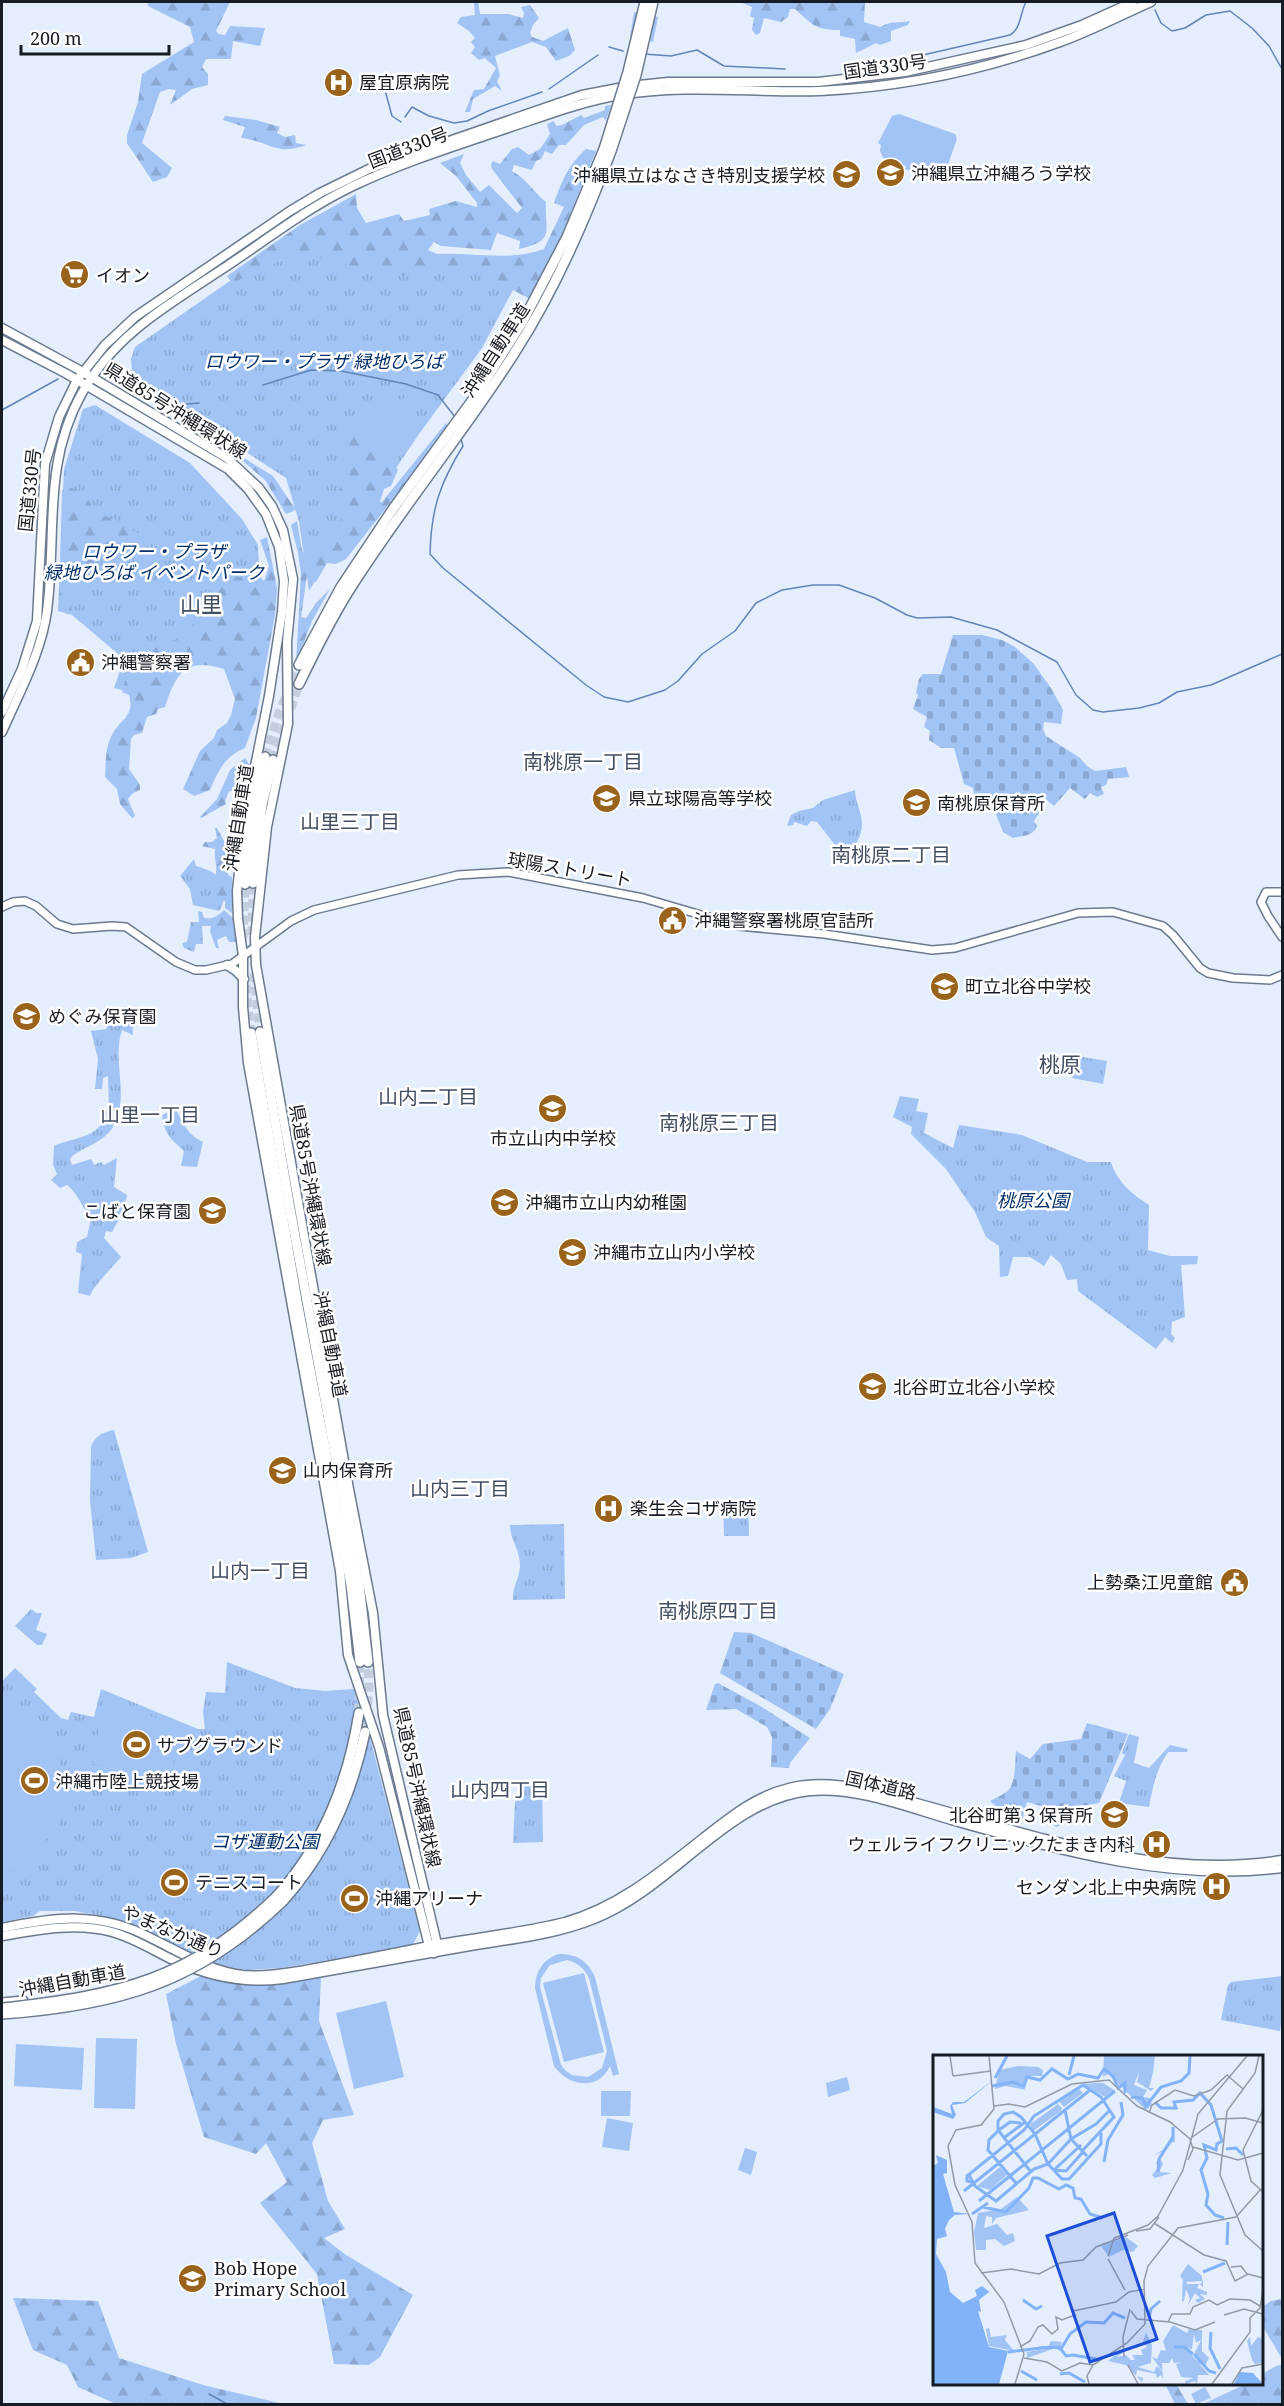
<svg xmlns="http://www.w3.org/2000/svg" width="1284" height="2406" font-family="'Noto Serif','Noto Sans JP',serif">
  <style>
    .grass { fill: url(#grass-tufts) }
    .forest { fill: url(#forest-firs) }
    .cemetery { fill: url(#cemetery-stones) }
    .pitch { fill: #a1c4f5; fill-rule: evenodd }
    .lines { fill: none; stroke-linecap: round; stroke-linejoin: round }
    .stream { stroke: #6285b8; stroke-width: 1.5 }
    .motorway-tunnel { stroke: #c5cedc; stroke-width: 9; stroke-dasharray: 9 4.5; stroke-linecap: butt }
    .secondary-casing { stroke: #6b7a8e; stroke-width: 10 }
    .primary-casing { stroke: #6b7a8e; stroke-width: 11 }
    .trunk-casing { stroke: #6b7a8e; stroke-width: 11 }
    .motorway-casing { stroke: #6b7a8e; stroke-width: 12 }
    .secondary { stroke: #fff; stroke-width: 7 }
    .primary { stroke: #fff; stroke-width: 8 }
    .trunk { stroke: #fff; stroke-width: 8 }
    .motorway { stroke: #fff; stroke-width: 9 }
    .motorway-bridge-casing { stroke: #6b7a8e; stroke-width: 12; stroke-linecap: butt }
    .motorway-bridge { stroke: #fff; stroke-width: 9 }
    .labels { text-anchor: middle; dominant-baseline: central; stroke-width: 5; stroke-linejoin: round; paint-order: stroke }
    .street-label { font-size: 18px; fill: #161c24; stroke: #fff }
    .poi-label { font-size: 18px; fill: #161c24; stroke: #fff; text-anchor: start }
    .park-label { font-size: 18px; font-style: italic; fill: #002f6a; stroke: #fff }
    .neighbourhood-label { font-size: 20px; fill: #424f62; stroke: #fff }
    .quarter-label { font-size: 21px; fill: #424f62; stroke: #fff }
    .inset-river { fill: none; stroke: #82b2f7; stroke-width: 3 }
    .inset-road { fill: none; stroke: #929aa6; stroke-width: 1.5 }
    .view { fill: #1d4ed8; fill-opacity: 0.15; stroke: #1d4ed8; stroke-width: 3 }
    .inset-edge { fill: none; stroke: #161c24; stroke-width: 3 }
  </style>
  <defs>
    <pattern id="grass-tufts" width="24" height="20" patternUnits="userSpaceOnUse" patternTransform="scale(1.5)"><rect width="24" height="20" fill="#a1c4f5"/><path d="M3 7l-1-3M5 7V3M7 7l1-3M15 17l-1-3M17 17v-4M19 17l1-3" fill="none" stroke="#8aa8d2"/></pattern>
    <pattern id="forest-firs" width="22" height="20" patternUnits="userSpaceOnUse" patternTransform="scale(1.5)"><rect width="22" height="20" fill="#a1c4f5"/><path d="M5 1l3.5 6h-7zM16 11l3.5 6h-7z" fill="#8aa8d2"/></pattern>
    <pattern id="cemetery-stones" width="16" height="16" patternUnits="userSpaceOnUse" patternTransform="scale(1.5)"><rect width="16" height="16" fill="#a1c4f5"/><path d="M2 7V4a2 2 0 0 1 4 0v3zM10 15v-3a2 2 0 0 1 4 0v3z" fill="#8aa8d2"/></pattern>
  </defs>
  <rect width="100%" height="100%" fill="#e4eefc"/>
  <g class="grass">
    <polygon points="303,230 522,273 482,348 419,434 382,489 332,552 309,591 299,522 286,478 212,430 182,416 155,394 136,383 132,372 131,359 135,347"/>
    <polygon points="95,405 190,463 242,519 258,545 260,584 205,653 130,692 114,688 124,659 72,615 58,611 64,469 83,409"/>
    <path d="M 855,790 C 855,802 862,812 862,824 C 862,836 856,843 851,852 L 839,850 L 817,822 L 811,821 L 807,826 L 794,822 L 793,825 L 787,826 L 791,815 L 799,811 L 813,808 L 823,800 Z"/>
    <path d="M 194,859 L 196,866 C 203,868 209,870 215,874 C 224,882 227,902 219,911 L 193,905 L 190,889 L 180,876 Z"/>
    <path d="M 128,1006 L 128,1009 L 132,1009 L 133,1035 L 122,1030 C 111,1062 132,1099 111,1130 C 101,1144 77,1149 70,1159 L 72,1165 L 91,1159 L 94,1165 L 101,1162 L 104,1165 L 117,1158 L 114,1187 L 127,1195 L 124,1210 L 112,1232 L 106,1231 L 104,1238 L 121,1257 C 113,1267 93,1286 90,1296 L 78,1293 L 82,1254 L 76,1252 L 77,1242 L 87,1237 L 91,1219 C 82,1207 79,1195 67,1185 L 60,1188 L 51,1180 L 57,1174 L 53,1165 L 54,1146 C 72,1138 92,1139 104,1121 L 101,1120 L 101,1110 L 109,1110 L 108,1076 L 103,1078 L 102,1089 L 95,1089 L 98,1059 L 91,1031 L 107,1029 L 105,1018 L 116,1013 L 120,1008 Z"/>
    <polygon points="1076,1056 1107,1061 1103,1084 1072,1078"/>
    <path d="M 900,1096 L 919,1099 L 916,1111 L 928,1113 L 924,1133 L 953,1148 L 959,1125 L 1022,1135 L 1087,1162 L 1111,1162 C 1117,1182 1132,1194 1149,1205 L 1148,1250 L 1170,1256 L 1198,1256 L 1197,1264 L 1181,1265 L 1185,1317 L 1172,1322 L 1171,1334 L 1175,1338 L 1172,1343 L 1165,1337 L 1156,1349 L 1078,1291 L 1077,1279 L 1067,1280 L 1061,1264 L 1051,1255 L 1044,1266 L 1030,1257 L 1013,1257 L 1008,1276 L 1000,1277 L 999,1246 L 986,1237 L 975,1212 L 946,1169 L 911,1134 L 912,1127 L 893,1117 Z"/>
    <path d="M 176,1109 C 183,1124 188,1135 203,1142 L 197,1167 L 181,1166 L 184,1151 C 170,1138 165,1135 162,1115 Z"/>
    <path d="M 114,1430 L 148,1552 L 131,1558 L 96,1560 L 90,1500 L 91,1447 C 94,1436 104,1432 114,1430 Z"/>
    <polygon points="723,1500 748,1500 749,1536 724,1536"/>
    <path d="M 564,1524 L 565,1599 L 513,1600 C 512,1588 519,1579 520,1567 C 521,1551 510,1540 510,1525 Z"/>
    <polygon points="31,1609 36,1613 42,1613 36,1630 47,1634 42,1645 37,1645 15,1626"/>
    <polygon points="227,1662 295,1688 325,1691 354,1689 370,1738 420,1931 412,1946 281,1968 247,1970 213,1964 127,1924 104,1916 74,1911 40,1911 33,1916 2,1922 2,1681 15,1668 37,1689 34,1692 61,1718 68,1720 71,1712 94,1717 101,1689 198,1729 205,1729 203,1712 206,1692 225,1693"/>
    <path d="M 1129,1734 L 1139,1737 L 1134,1763 L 1149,1768 L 1170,1745 L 1188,1749 L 1187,1752 L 1168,1752 C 1156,1770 1153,1786 1149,1807 L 1119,1803 L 1126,1781 L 1114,1776 L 1125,1755 L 1122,1753 Z"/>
    <polygon points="542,1780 543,1842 513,1843 515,1802 525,1781"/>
    <polygon points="1282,1976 1282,2016 1280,2031 1221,2020 1228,1985 1231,1982"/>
  </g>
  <g class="forest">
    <polygon points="147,2 230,2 216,31 219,34 225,35 230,26 265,28 260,46 233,41 231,59 206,59 202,67 208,74 208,85 192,89 170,105 176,90 169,89 160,92 142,143 172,168 167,177 153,182 127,143 127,135 138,102 142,74 194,42 190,27 148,6"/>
    <polygon points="474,2 478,2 480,14 508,14 523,18 524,13 521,7 530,5 539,18 533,25 530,33 532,37 543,41 568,28 575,50 569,56 556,61 546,47 532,42 495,56 500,76 497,81 502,91 495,86 473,99 470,112 465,112 474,90 484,89 496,68 485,58 479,60 471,53 475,47 471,42 475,38 469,31 457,23 461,17 475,15"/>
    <path d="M 740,2 L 865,2 L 864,22 L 880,27 C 894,20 897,24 910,21 L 908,25 L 891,31 L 891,41 L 880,45 L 876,43 L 856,53 L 855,39 L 840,36 L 840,30 C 814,30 812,24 795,9 L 790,9 L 788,17 L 781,22 L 764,18 L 760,33 L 756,35 L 752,30 L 754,18 L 750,16 L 752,7 Z"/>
    <path d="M 611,105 L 606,121 L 603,117 L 584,125 L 566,145 L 559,145 L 552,154 L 545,151 L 541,159 L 536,161 L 532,170 L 514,165 L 512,171 C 527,179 533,192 546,202 C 544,230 557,241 519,249 L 520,241 L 497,233 L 491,250 L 441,246 L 434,242 L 428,250 L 437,254 C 473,252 510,262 544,249 L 564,207 L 554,203 C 562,181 568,165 586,149 L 596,151 L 552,259 L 530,299 L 473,269 L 423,270 L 383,280 L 378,274 L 367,269 L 303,254 L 286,258 L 232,283 L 227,276 L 300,225 L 356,194 L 357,208 L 366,223 L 399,214 L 404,221 L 430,215 L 429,209 L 456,201 L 477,207 L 477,203 L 456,176 L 440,163 L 464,154 L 460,163 L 466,175 L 480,192 L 489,185 L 517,213 L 522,208 L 492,169 L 491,164 L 493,161 L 500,164 L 512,149 L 518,147 L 529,155 L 540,149 L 550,134 L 547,124 L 554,121 L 556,126 L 562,125 L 581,115 L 584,118 L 605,110 L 605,106 Z"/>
    <path d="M 225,116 L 256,120 L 280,127 L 277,133 L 285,137 L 295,135 L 296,143 L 307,145 C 273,156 273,142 241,138 L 245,127 L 223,120 Z"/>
    <polygon points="363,416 382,450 398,470 391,486 384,489 380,502 382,502 446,423 447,426 430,452 346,559 336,564 327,563 316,582 311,581 307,575 301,617 306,618 316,603 330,589 312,621 296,663 301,574 298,553 291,525 297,521 302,550 307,558 313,558 328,541 335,540 336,523 345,517 346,510 342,499 334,494 343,485 344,468 340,446 332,441 346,428 352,427 354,421"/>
    <path d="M 225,446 L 273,476 L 294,507 L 302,495 L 306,497 C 301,506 296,511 286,514 L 265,480 Z"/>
    <path d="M 68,487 L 78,490 L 87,498 L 96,513 L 116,520 L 139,534 L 139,537 C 130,539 118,540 111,545 C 107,549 71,590 71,593 C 69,598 71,606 72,612 L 67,614 L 59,608 L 62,490 Z"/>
    <path d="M 267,537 L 277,588 L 275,615 L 256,718 L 245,748 C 225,756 218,771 210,790 L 194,796 L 183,789 L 200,751 L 214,738 L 217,730 L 227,723 L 231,715 L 235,699 L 224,669 C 186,657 176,673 165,707 L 158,709 L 156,714 L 147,717 L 142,733 L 134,735 L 131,739 L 129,769 L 140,785 L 140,790 L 133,793 L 128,799 L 135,816 L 132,818 L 120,804 L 117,789 L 105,777 C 106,762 105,746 113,733 C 121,719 135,716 129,695 L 122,692 L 127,674 L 132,672 C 145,644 160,650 180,637 C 199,624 213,592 215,570 L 239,577 L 259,575 L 264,581 L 269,566 L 260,540 Z"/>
    <polygon points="245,758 250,765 244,791 241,793 229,791 225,801 226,804 201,818 200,817 217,799 230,770"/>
    <path d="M 215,828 L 217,828 L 224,841 L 234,838 L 234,843 L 230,849 L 231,852 L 228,875 L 232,877 L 232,913 L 225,908 L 225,901 L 213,897 C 213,889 216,881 216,873 C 217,864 214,858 215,849 L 202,846 L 205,842 L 212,842 L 217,838 Z"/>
    <path d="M 224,910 L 233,918 L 236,942 L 229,942 L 226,936 L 217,940 L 219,948 L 216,948 L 210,931 L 211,926 L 202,926 L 203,944 L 196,944 L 194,952 L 184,948 L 182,943 L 187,942 L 191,922 L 199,922 L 198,911 L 202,912 L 204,918 C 213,919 217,917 224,910 Z"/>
    <polygon points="201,1976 236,1984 281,1982 321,1977 319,2021 354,2115 323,2120 312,2143 328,2201 345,2229 324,2238 346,2255 413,2295 380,2357 369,2365 334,2364 317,2274 260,2203 287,2182 266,2143 256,2154 204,2137 176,2044 166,1994"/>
    <polygon points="13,2298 98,2301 119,2358 203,2385 283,2404 116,2404 78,2387 67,2365 33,2350"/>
    <polygon points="1282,2299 1282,2359 1262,2325 1262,2307 1271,2301"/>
    <polygon points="1282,2365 1282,2404 1203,2404 1246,2384 1262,2384 1262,2374 1276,2366"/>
    <polygon points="1165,2384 1176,2384 1188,2404 1175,2404"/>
  </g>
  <g class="cemetery">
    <path d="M 953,635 L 982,635 L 1002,640 L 1015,647 L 1033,663 L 1051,688 L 1063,710 L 1061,724 L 1044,722 L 1043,729 L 1046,736 L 1080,758 L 1087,766 L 1095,771 L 1126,767 L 1129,777 L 1108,779 L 1106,785 L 1101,787 L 1104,794 L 1097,797 L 1090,793 L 1085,799 L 1070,788 L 1054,806 L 1044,798 L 1042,809 L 1034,821 L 1037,826 C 1034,836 1022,836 1013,838 L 1003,832 L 993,807 L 987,811 L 982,806 L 984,800 L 974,794 L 973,788 L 964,784 L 954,748 L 941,748 L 929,740 L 930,731 L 924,727 L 927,717 L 913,709 L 918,695 L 916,693 L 919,679 L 923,674 L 941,674 Z"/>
    <polygon points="734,1632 751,1633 844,1674 830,1709 816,1729 720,1673"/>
    <polygon points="718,1683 762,1707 810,1738 790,1763 789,1768 771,1767 772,1737 767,1727 736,1709 706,1710 715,1684"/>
    <path d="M 1087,1723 L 1128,1734 L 1099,1803 L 1074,1807 L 1068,1823 L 1056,1827 L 1048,1819 L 1045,1807 L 1027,1802 L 1022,1820 L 1006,1815 L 990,1801 C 995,1798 1003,1795 1008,1791 C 1016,1782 1015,1762 1016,1751 L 1030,1759 L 1043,1744 L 1081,1739 Z"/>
  </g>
  <g class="pitch">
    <polygon points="634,12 658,17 653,42 630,37"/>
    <polygon points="899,114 955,134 957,139 946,170 943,169 939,180 905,169 906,166 883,158 880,151 881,145 878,143 892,116"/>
    <polygon points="409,396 417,425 410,440 390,463 363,435 359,415"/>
    <polygon points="103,1701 179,1725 171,1782 93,1764"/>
    <path d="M 2,1713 C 38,1720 52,1729 61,1767 L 66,1768 L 66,1793 L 55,1840 L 46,1838 C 34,1856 25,1871 2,1871 Z"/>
    <polygon points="144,1863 209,1872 205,1901 140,1891"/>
    <path d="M 558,1954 C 577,1954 587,1960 595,1977 L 619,2074 L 613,2076 L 610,2066 C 598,2092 568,2086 554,2066 L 535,1988 C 536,1970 542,1961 558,1954 ZM 567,1960 C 578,1963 584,1968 589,1978 L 607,2051 L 602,2068 L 588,2077 L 572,2075 L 566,2071 L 561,2065 L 540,1987 L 541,1978 L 550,1965 Z"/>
    <polygon points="584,1973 604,2052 564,2062 543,1983"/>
    <polygon points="386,2001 404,2077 354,2089 336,2013"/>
    <polygon points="96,2038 137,2039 135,2109 94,2108"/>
    <polygon points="16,2044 84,2048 82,2090 14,2086"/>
    <polygon points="847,2077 850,2090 828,2097 826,2083"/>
    <polygon points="601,2091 631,2091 630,2116 601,2116"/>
    <polygon points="607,2118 633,2123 629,2151 602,2147"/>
    <polygon points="745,2148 757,2152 751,2175 738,2170"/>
    <polygon points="1205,2387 1211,2398 1196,2404 1191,2394"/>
  </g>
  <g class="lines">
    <g class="stream">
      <polyline points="1155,10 1161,23 1172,31 1185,28 1206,15 1230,11 1252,28 1269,46 1282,69"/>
      <polyline points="609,47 623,51"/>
      <polyline points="644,54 671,56 697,50 724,66 785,69"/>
      <path d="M 857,65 L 897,61 L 1010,35 C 1021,29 1020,13 1026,2"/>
      <polyline points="385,76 382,79 392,116 401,122"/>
      <polyline points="549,89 598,55"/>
      <polyline points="405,117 412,107 429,116 454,123 467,121 488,111 542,92"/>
      <polyline points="263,385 311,370 341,371 406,384 438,395 455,417"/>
      <polyline points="157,401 176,405 199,403"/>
      <polyline points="2,410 58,379"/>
      <path d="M 461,439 L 463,446 C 440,483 431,509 430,554 L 443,568 L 586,685 L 604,697 L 628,702 L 665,690 L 678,681 L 702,654 L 735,631 L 756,603 L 782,590 L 813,585 L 839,585 L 875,598 L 907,615 L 917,618 L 951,617 L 997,630 L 1057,662 L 1076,695 L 1093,710 L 1103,712 L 1139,708 L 1159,703 L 1177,692 L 1211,685 L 1282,654"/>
      <polyline points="209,2394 227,2404"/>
    </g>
    <g class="motorway-tunnel">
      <polyline points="265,757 279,713 299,665"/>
      <polyline points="273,760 299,684"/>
      <polyline points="252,935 253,883"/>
      <polyline points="243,938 245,884"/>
      <polyline points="254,973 260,1032"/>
      <polyline points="246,985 251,1033"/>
      <polyline points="359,1713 360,1662"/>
      <polyline points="365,1732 369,1688 368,1662"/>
    </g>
    <defs>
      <g id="secondary">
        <polyline points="1282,892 1266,892 1261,902 1268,916 1282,937"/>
        <polyline points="2,907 13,902 25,901 36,906 57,924 73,929 112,926 126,927 176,962 195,970 206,970 232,964 291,921 314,910 458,875 508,872 643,898 739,926 824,934 932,950 955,948 1078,913 1113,912 1163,926 1173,935 1200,968 1208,973 1233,978 1270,980 1282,975"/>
      </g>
      <g id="primary">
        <polyline points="2,328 83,372 227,458 259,488 272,506 283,530 293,579 287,642 288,724 267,827 255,937 256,965 349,1489 373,1613 383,1715 437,1944 434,1953"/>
        <polyline points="2,340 67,374 228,469 248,489 266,514 279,547 284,581 282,612 269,696 245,817 237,891 238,919 243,956 243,1007 248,1063 340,1571 348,1655 379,1747 429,1946 434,1953"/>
        <polyline points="227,965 235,970 244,979"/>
        <path d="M 2,1928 C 55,1917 99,1911 149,1937 C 180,1952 209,1971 243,1975 C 267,1977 292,1972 316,1968 C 355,1961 395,1953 434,1945 C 478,1937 522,1933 565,1922 C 618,1907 660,1872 702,1839 C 729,1818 755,1796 789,1788 C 813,1782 838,1784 862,1789 C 1000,1821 1138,1883 1282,1860"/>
        <path d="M 2,1936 C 37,1930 76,1922 112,1932 C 134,1938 154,1951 175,1961 C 210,1977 245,1984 283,1979 C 345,1968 408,1957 470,1946 C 512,1939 555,1935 594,1919 C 672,1889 727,1799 810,1791 C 859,1787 909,1808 955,1821 C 1062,1851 1170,1882 1282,1868"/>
      </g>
      <g id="trunk">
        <polyline points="2,712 22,669 37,621 45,464 59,417 77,380 105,345 135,317 290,211 320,193 371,168 582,95 629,86 668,82 818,82 905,72 1026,45 1082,25 1133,2"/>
        <path d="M 2,732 C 19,693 41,654 47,611 C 57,535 42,464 82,393 C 116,332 173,302 230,264 C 270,237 309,207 353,186 C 403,162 458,145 511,127 C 547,115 583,101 621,95 C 686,84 754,93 820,91 C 900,87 984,70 1060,42 C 1091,31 1121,15 1151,2"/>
      </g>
      <g id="motorway">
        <polyline points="299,665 341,587 393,509 477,394 523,321 567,237 604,149"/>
        <path d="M 299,684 C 314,653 330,621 348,592 C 400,509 463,434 515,352 C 555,290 585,221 611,151"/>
        <polyline points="253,883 262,805 273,760"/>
        <polyline points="245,884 254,803 265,757"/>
        <polyline points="260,1032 289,1203 359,1584 368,1662"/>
        <polyline points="251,1033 297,1301 351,1585 360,1662"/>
        <path d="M 277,1896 C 324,1843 348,1782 359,1713"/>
        <path d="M 283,1901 C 327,1852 352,1795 365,1732"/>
        <polyline points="2,2003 23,2001"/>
      </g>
    </defs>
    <use href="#secondary" class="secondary-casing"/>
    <use href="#primary" class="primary-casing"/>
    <use href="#trunk" class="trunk-casing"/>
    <use href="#motorway" class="motorway-casing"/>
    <use href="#secondary" class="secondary"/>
    <use href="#primary" class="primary"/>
    <use href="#trunk" class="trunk"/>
    <use href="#motorway" class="motorway"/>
    <defs>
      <g id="motorway-bridge">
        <polyline points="604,149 628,72 645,2"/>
        <polyline points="611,151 636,75 653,2"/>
        <path d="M 3,2008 C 119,1995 190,1980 277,1896"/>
        <path d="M 2,2014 C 117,2006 198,1983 283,1901"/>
      </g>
    </defs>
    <use href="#motorway-bridge" class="motorway-bridge-casing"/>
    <use href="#motorway-bridge" class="motorway-bridge"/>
  </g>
  <defs>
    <symbol id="hospital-disc" viewBox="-11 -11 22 22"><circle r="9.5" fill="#99631c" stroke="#fff"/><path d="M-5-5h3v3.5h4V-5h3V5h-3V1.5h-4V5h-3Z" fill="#fff"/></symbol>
    <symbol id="school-disc" viewBox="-11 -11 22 22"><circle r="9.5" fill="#99631c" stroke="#fff"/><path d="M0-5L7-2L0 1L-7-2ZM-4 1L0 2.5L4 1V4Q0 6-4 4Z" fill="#fff"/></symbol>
    <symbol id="supermarket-disc" viewBox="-11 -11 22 22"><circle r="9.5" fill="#99631c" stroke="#fff"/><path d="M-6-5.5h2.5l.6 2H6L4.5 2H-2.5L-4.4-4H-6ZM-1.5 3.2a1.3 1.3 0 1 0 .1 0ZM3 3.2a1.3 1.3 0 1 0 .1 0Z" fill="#fff"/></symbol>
    <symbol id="civic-disc" viewBox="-11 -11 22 22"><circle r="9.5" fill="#99631c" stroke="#fff"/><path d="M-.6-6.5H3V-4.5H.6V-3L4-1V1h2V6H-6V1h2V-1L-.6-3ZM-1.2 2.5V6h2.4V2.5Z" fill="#fff"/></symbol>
    <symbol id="stadium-disc" viewBox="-11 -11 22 22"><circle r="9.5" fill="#99631c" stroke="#fff"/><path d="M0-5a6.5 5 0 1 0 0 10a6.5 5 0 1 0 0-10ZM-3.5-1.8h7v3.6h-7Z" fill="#fff"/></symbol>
  </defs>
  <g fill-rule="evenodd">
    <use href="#hospital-disc" x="322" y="66" width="33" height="33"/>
    <use href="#school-disc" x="874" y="156" width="33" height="33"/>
    <use href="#school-disc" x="830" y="158" width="33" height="33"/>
    <use href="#supermarket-disc" x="58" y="258" width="33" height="33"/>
    <use href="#civic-disc" x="64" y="646" width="33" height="33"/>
    <use href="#school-disc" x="590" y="782" width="33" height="33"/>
    <use href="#school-disc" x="900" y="786" width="33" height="33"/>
    <use href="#civic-disc" x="656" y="904" width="33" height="33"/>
    <use href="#school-disc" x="928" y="970" width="33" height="33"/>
    <use href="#school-disc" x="10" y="1000" width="33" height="33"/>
    <use href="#school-disc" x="536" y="1092" width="33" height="33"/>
    <use href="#school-disc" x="488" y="1186" width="33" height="33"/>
    <use href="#school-disc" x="196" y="1194" width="33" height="33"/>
    <use href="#school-disc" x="556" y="1236" width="33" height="33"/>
    <use href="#school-disc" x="856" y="1370" width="33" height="33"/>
    <use href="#school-disc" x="266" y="1454" width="33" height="33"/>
    <use href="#hospital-disc" x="592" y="1492" width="33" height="33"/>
    <use href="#civic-disc" x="1218" y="1566" width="33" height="33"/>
    <use href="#stadium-disc" x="120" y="1728" width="33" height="33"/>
    <use href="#stadium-disc" x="18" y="1764" width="33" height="33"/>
    <use href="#school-disc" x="1098" y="1798" width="33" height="33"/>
    <use href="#hospital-disc" x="1140" y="1828" width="33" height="33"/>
    <use href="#stadium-disc" x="158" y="1866" width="33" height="33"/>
    <use href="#hospital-disc" x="1200" y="1870" width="33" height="33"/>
    <use href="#stadium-disc" x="338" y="1882" width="33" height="33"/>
    <use href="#school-disc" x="176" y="2262" width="33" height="33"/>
  </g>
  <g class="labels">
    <g class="street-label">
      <text transform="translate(885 66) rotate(-8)">国道330号</text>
      <text transform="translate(408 147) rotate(-21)">国道330号</text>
      <text transform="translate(495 350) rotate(-57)">沖縄自動車道</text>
      <text transform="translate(176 410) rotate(32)">県道85号沖縄環状線</text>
      <text transform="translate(29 490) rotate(-84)">国道330号</text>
      <text transform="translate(238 818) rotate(-81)">沖縄自動車道</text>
      <text transform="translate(570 869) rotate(10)">球陽ストリート</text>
      <text transform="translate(311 1185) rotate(80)">県道85号沖縄環状線</text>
      <text transform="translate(331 1344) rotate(79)">沖縄自動車道</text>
      <text transform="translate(881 1785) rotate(13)">国体道路</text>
      <text transform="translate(418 1787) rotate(78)">県道85号沖縄環状線</text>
      <text transform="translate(173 1931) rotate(23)">やまなか通り</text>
      <text transform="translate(72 1980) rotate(-10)">沖縄自動車道</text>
    </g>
    <g class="poi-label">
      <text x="359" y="82">屋宜原病院</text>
      <text x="911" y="173">沖縄県立沖縄ろう学校</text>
      <text x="825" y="175" text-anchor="end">沖縄県立はなさき特別支援学校</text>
      <text x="96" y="275">イオン</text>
      <text x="101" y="662">沖縄警察署</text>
      <text x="628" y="798">県立球陽高等学校</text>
      <text x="937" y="803">南桃原保育所</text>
      <text x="694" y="920">沖縄警察署桃原官詰所</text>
      <text x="965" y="986">町立北谷中学校</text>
      <text x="48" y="1016">めぐみ保育園</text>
      <text x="553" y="1138" text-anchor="middle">市立山内中学校</text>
      <text x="525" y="1202">沖縄市立山内幼稚園</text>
      <text x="191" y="1211" text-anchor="end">こばと保育園</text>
      <text x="593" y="1252">沖縄市立山内小学校</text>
      <text x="893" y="1387">北谷町立北谷小学校</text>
      <text x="303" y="1470">山内保育所</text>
      <text x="630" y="1508">楽生会コザ病院</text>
      <text x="1213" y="1582" text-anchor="end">上勢桑江児童館</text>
      <text x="157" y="1745">サブグラウンド</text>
      <text x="55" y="1781">沖縄市陸上競技場</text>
      <text x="1093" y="1815" text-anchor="end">北谷町第３保育所</text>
      <text x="1135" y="1844" text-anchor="end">ウェルライフクリニックたまき内科</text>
      <text x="195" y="1882">テニスコート</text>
      <text x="1196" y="1887" text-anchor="end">センダン北上中央病院</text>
      <text x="375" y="1898">沖縄アリーナ</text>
      <text x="214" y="2268">Bob Hope<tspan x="214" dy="21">Primary School</tspan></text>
    </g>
    <g class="park-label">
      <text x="324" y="361">ロウワー・プラザ 緑地ひろば</text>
      <text x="154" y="551">ロウワー・プラザ<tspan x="154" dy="21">緑地ひろば イベントパーク</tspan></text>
      <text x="1033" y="1200">桃原公園</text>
      <text x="265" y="1841">コザ運動公園</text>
    </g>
    <g class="neighbourhood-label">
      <text x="583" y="761">南桃原一丁目</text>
      <text x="350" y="821">山里三丁目</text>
      <text x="891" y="854">南桃原二丁目</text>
      <text x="428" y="1096">山内二丁目</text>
      <text x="150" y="1114">山里一丁目</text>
      <text x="719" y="1122">南桃原三丁目</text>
      <text x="460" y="1488">山内三丁目</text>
      <text x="260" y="1570">山内一丁目</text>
      <text x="718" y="1610">南桃原四丁目</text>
      <text x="500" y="1789">山内四丁目</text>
    </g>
    <g class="quarter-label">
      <text x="201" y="604">山里</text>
      <text x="1060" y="1064">桃原</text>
    </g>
  </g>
  <g transform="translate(933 2055)">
    <rect width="330" height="330" fill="#e4eefc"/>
    <path d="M 85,11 L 105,12 L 110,15 L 109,21 L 93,21 L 91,30 L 86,27 L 93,35 L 73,31 L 62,34 L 66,15 ZM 217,16 L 220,18 L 216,33 L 221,33 L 218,36 L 204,27 L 206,17 ZM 162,28 L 170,28 L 181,35 L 172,42 L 150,29 ZM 146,34 L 150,38 L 131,52 L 125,45 ZM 122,46 L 129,53 L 128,56 L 100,76 L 97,69 L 124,50 ZM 67,112 L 74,120 L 57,135 L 44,131 ZM 84,142 L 96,155 L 63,163 L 59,169 L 59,162 L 53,161 L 51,173 L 64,169 L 74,180 L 80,178 L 82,186 L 71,191 L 62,184 L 53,185 L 53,195 L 43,195 L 41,177 L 45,158 L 68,154 ZM 193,182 L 205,191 L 200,197 L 190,195 L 176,202 L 168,191 ZM 255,209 L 269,221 L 269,226 L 252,227 L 247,221 ZM 56,273 L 58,282 L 74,280 L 72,285 L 81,296 L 56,291 L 53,274 ZM 317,282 L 318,291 L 325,282 L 330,284 L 330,308 L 322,309 L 319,305 L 314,286 Z" fill="#a1c4f5"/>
    <path d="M 171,1 L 222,1 L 220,18 L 206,17 L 201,30 L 214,35 L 210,42 L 217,43 L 219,50 L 213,55 L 175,19 L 170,22 ZM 241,77 L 242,87 L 235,88 L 227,103 L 230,109 L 226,117 L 239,118 L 222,123 L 219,120 L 226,112 L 223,108 L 229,97 L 219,101 L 230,95 ZM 250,215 L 254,229 L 268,229 L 270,224 L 270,232 L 266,229 L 264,233 L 274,237 L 274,240 L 267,239 L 272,244 L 265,248 L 262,245 L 267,243 L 262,238 L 254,252 L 257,244 L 253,234 L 251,246 L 249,247 ZM 240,270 L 254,278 L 256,274 L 269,275 L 269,296 L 276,303 L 272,311 L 265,308 L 262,297 L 268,285 L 263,288 L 261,279 L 259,294 L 253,293 L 276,320 L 265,320 L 264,329 L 262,326 L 253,329 L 252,326 L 261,323 L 248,322 L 243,309 L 248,307 L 241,308 L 239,303 L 236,308 L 229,308 L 230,324 L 228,320 L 224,323 L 223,319 L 204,315 L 203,321 L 210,323 L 209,327 L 193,310 L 175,306 L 186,297 L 190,298 L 183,302 L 193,300 L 198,305 L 202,305 L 199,300 L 210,300 L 208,295 L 214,292 L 210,287 L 213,277 L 219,290 L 218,308 L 205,312 L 221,317 L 224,311 L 229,316 L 219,302 L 224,304 L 228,295 L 233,296 L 230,286 ZM 118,286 L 129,287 L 127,296 L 123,293 L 94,303 L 94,297 L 112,294 L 109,292 L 105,294 L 101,294 L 99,293 L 109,291 L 124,292 L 116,290 Z" fill="#a1c4f5"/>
    <path d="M 63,23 L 32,48 L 19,50 L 23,60 L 20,64 L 0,57 L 0,52 L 19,59 L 17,51 L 20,47 L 31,47 ZM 3,100 L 14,105 L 14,118 L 10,119 L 21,157 L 37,159 L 22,160 L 16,165 L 12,174 L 14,181 L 4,184 L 3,199 L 13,217 L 17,237 L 30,248 L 44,241 L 42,235 L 49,231 L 59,239 L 56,237 L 46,245 L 48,257 L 45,256 L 56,292 L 75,296 L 66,329 L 0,329 L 0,111 L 5,108 ZM 307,317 L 320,318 L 330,329 L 301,329 Z" fill="#82b2f7"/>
    <path class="inset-river" d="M 136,20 L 141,1M 62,23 L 74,1M 59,31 L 80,27 L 91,31 L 94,22 L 107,25 L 119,14 L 135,24 L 145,19 L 165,23 L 171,14 L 180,21 L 185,33 L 192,28 L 192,38M 198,42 L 209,43 L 213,51 L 228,32 L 248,26 L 256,18 L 257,1M 222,47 L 228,53 L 243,53 L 241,47 L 260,45 L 267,38 L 278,50 L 289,86 L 284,89 L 283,95 L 271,90 L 274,103 L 268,115 L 275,139 L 273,150 L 282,160 L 291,163M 132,55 L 138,84 L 154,101M 66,75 L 77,67 L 88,68M 65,76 L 56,85 L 55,95 L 83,128M 72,82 L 92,67M 293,94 L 303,93 L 310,100M 171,107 L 175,85 L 190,60 L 188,47M 121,115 L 133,116 L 150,97M 121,115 L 148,90M 98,117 L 65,75 L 65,66 L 71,59 L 80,57 L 88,62 L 102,79 L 115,109 L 129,124 L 136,124 L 168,89 L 168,78M 225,117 L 226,104 L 240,82 L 240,72M 36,120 L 42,131 L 63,146 L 101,114 L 115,109 L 138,84 L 163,69 L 177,55M 39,127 L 34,126 L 34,121 L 91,75 L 101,61 L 150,30 L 168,42 L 181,62 L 149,96M 31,136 L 157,35M 46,146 L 182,36M 50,152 L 73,157 L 96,133 L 100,123 L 105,123 L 126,134 L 133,130 L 140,133 L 142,143 L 148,144 L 157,159 L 170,163M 39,159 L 55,148M 294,190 L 295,167M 270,217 L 292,208M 90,245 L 103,254 L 109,251M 216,264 L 218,254 L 227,246M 278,277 L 277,293 L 287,314M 241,292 L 251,292 L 260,299M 128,294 L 137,279 L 153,267 L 171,268 L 180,258 L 192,263M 75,297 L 117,292 L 127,293 L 133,301 L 140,300M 261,299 L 276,316 L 283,318M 140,300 L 163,304M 88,316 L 104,325M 127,319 L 136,318 L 152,327"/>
    <path class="inset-road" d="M 17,1 L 20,21M 56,1 L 61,54 L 48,70 L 23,75 L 15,91 L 22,130 L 39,167 L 42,208 L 71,247 L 91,299 L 82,329M 326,1 L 322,18 L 294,56 L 287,120 L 312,180 L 330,196M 20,21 L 58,16M 61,51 L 76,49 L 92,52 L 139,29 L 176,25 L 204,51 L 237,67 L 257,84 L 260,94 L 255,105M 330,55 L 310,95 L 318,126 L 330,137M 216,58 L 219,50 L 242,35 L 261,41 L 278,35 L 294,20 L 310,34M 258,83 L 285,64 L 312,63 L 330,68M 260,92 L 305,105 L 330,98M 303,162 L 328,134M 221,168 L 271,200 L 293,206 L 302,226 L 315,219 L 330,223M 203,176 L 217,174 L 226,162M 175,201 L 181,183 L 215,170 L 225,161 L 250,115 L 265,59 L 314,1M 175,204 L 192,235M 298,212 L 308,211 L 314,219M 48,218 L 78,214 L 106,219 L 127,208 L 150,205 L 163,192 L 195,180M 198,256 L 204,264 L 237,267 L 262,275 L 282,267M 291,260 L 311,254 L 330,259M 235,267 L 239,259 L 257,259 L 260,252 L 276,245 L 284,250 L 297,244 L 317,245 L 327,251M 87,292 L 97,286 L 105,272 L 110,270 L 119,279 L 125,274 L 123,262 L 129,265 L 142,260 L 140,256 L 183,247 L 196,237 L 212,234M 191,302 L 190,282 L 197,254M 91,303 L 114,307 L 129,316 L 147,308 L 160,310M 195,310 L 205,329M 156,329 L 154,321 L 160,310 L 194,288 L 212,269 L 211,226 L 215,211 L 245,173 L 303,162M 279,329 L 317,277 L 317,263 L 327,253 L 330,236M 299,329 L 309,313 L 330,309"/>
    <path class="view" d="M 181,158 L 224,284 L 157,307 L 114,181 Z"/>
    <rect width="330" height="330" class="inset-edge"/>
  </g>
  <rect width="1284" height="2406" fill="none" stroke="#161c24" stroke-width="6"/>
  <path d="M21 45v9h148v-9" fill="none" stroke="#161c24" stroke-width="3"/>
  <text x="30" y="45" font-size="18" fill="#161c24" stroke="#ffffff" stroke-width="4.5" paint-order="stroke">200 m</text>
</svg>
